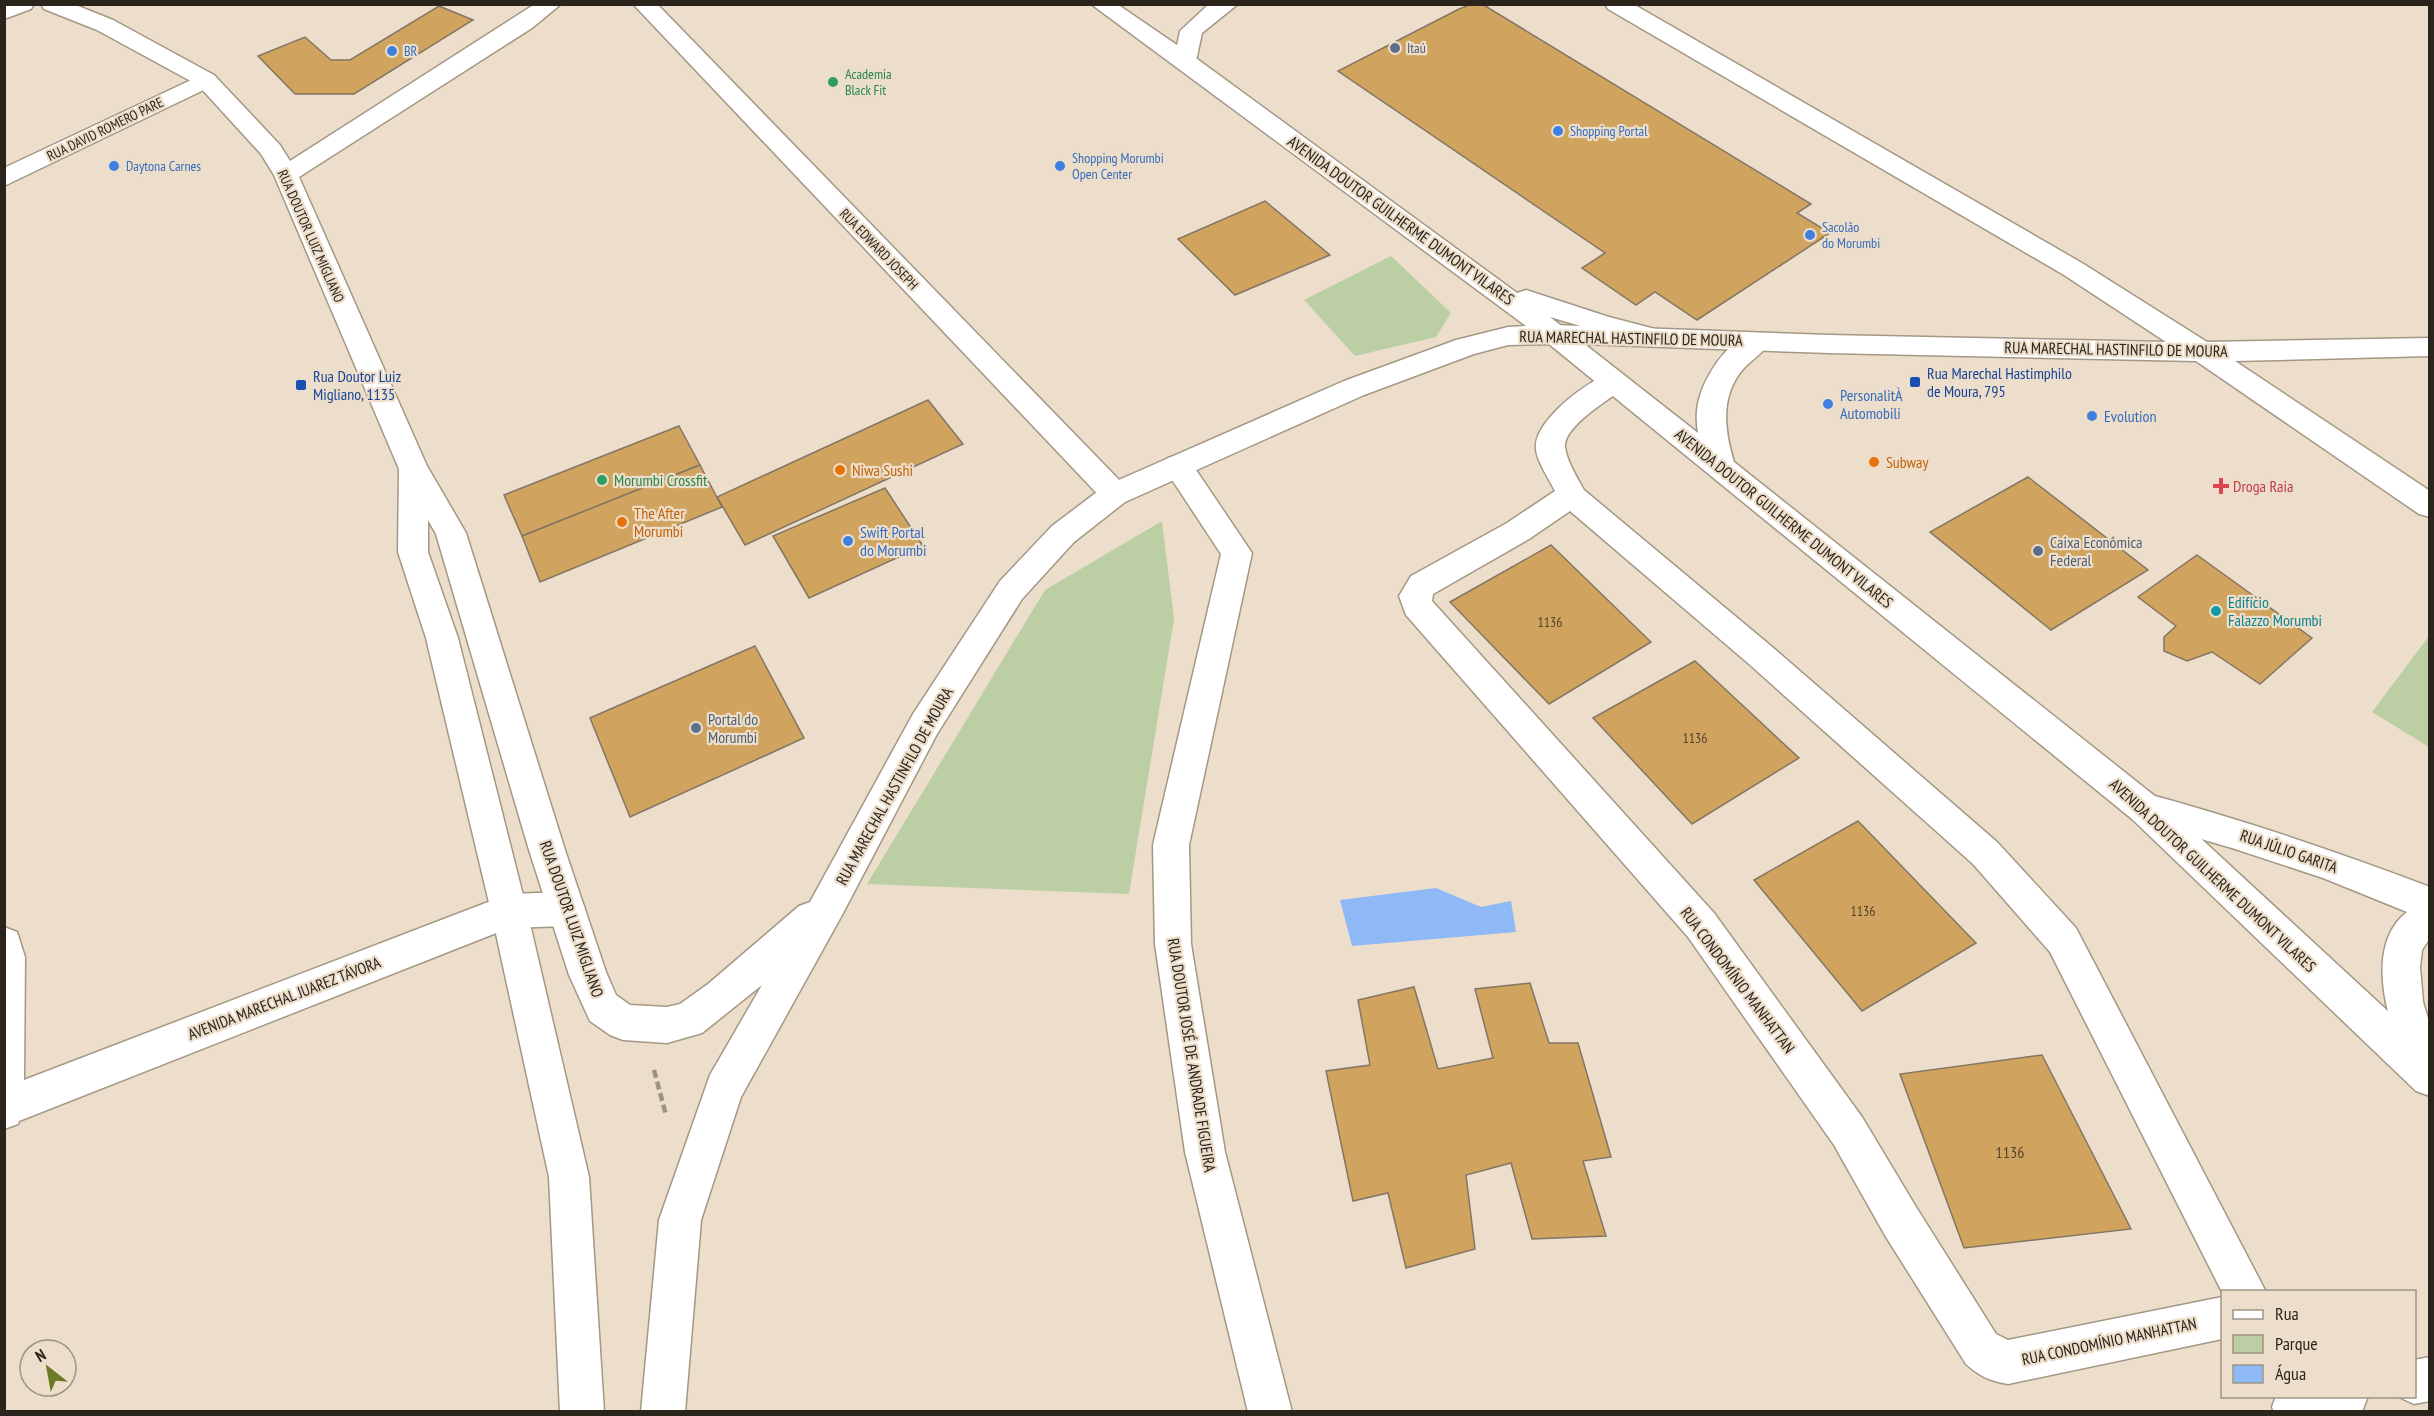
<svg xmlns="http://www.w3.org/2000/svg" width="2434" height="1416" font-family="'PT Sans Narrow',sans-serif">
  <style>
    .green { fill: #bccfa4 }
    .water { fill: #8fb8f7 }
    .building { fill: #d0a35e; stroke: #837664; stroke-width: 1.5 }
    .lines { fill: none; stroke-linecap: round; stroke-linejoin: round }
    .minor-casing { stroke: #a49784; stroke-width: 3 }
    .major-casing { stroke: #a49784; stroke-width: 3 }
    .path { stroke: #9c9182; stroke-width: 4.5; stroke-dasharray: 8 4; stroke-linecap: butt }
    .minor { fill: #fff; fill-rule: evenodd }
    .major { fill: #fff; fill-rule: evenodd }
    .service-dot { fill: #5c6f8a; stroke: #ecdeca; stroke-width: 2 }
    .shop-dot { fill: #3f7fe0; stroke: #ecdeca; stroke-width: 2 }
    .leisure-dot { fill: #2e9e5b; stroke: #ecdeca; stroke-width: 2 }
    .transit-dot { fill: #1a4fb4; stroke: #ecdeca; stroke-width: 2 }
    .food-dot { fill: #e8710a; stroke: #ecdeca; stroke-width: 2 }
    .health-dot { fill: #e0444e; stroke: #ecdeca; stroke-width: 2 }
    .culture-dot { fill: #0f9aa8; stroke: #ecdeca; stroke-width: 2 }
    .labels { text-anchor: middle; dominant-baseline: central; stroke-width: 4.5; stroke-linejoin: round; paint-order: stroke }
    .far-service-label { font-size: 14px; fill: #4e5e75; stroke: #ecdeca; text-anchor: start }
    .far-shop-label { font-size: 14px; fill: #366cbe; stroke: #ecdeca; text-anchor: start }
    .far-leisure-label { font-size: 14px; fill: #27864d; stroke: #ecdeca; text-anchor: start }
    .far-street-label { font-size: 14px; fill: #2a241d; stroke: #ecdeca }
    .number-label { font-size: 14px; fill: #54442d }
    .street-label { font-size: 16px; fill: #2a241d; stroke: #ecdeca }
    .transit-label { font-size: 16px; fill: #164399; stroke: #ecdeca; text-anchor: start }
    .shop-label { font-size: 16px; fill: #366cbe; stroke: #ecdeca; text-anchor: start }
    .food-label { font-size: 16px; fill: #c56008; stroke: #ecdeca; text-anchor: start }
    .leisure-label { font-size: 16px; fill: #27864d; stroke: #ecdeca; text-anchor: start }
    .health-label { font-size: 16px; fill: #be3a42; stroke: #ecdeca; text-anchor: start }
    .service-label { font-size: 16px; fill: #4e5e75; stroke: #ecdeca; text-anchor: start }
    .culture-label { font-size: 16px; fill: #0d838f; stroke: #ecdeca; text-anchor: start }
    .near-number-label { font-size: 16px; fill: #54442d }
  </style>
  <rect width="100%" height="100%" fill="#ecdeca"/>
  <g class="green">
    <polygon points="1391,256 1451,313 1436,337 1355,356 1304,300"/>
    <polygon points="1162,521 1174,619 1129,894 867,884 1045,590"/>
    <polygon points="2429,636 2429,747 2372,712"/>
  </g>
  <polygon class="water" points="1436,888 1481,907 1511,901 1516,932 1352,946 1340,900"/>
  <g class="building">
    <polygon points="1472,4 1482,4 1811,204 1797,213 1830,233 1697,320 1655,292 1636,305 1582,268 1605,253 1338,71 1459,9"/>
    <polygon points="439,6 473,20 354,94 295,94 258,56 305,37 331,60 350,60"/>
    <polygon points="1265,201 1330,255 1235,295 1178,239"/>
    <polygon points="928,400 963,444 745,545 717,497"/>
    <polygon points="679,426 700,465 522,536 504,495"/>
    <polygon points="700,465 722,507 540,582 522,536"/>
    <polygon points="2028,477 2148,570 2051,630 1930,532"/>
    <polygon points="885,488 923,546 809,598 773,536"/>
    <polygon points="1551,545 1651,642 1549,704 1450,602"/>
    <polygon points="2197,555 2312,638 2260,684 2212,652 2187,661 2164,651 2164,637 2176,626 2138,597"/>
    <polygon points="755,646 804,738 630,817 590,718"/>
    <polygon points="1695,661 1799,758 1692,824 1593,718"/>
    <polygon points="1858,821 1976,943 1862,1011 1754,880"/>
    <polygon points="1530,983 1549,1043 1578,1043 1611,1157 1583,1161 1606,1236 1532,1239 1511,1163 1466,1175 1475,1249 1406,1268 1388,1193 1353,1201 1326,1071 1370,1065 1358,1000 1414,987 1438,1069 1493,1058 1475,989"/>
    <polygon points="2042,1055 2131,1229 1964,1248 1900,1074"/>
  </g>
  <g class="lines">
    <defs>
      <g id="minor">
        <polygon points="4,4 34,4 31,9 4,19"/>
        <polygon points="633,4 657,4 1125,486 1130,494 1125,502 1115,505 1105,502"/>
        <polygon points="1209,4 1238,4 1202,33 1196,61 1193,66 1185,68 1177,66 1174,61 1180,31"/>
        <polygon points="1605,4 1633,4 2082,263 2207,342 2430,338 2430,356 2235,361 2430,491 2430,517 2419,514 2196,361 1829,353 1555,343 1545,341 1541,334 1545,327 1555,325 1829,335 2166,342 2064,275 1608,9"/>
        <polygon points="206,73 214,75 218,80 214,85 4,186 4,168"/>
        <path d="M 1613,372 L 1623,375 L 1627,382 L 1623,389 C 1608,400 1563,427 1565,447 C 1567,462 1577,477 1584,490 L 1771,646 L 1997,842 L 2076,928 L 2266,1292 L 2222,1292 L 2050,952 L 1973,864 L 1749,664 L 1570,511 L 1529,539 L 1433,594 L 1432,601 L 1714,913 L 1862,1117 L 1916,1207 L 1996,1334 L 2008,1340 L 2222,1297 L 2222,1339 L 2008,1384 C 1990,1381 1979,1376 1966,1364 L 1886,1237 L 1834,1145 L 1688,937 L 1406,615 L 1399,596 L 1411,576 L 1507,523 L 1555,491 C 1549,478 1534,458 1536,444 C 1539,417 1590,379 1613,372 Z"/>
        <polygon points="1178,455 1188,458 1252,553 1189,845 1191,944 1225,1152 1292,1412 1248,1412 1185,1152 1155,944 1153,845 1221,554 1163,466 1168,458"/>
        <path d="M 2144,793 C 2241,819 2335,851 2430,887 L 2430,938 L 2422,950 L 2420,967 L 2423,1002 L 2430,1025 L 2430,1084 C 2426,1082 2420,1081 2417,1079 C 2411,1074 2407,1061 2403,1054 C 2385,1015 2366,944 2407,912 L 2323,878 L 2232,848 L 2132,819 L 2127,808 L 2132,797 Z"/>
        <polygon points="567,892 580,897 585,909 580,921 567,926 509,928 19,1121 18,1124 4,1129 4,927 17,932 25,957 24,1080 509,894"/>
        <polygon points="2430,1357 2430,1401 2414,1404 2399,1397 2414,1396 2414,1360"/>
        <polygon points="2276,1396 2368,1396 2362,1412 2274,1412 2272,1407"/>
      </g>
      <path id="major" d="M 41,4 L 73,4 L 113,20 L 214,75 L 280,145 L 290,161 L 535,4 L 561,4 L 532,28 L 299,177 L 427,466 L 466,533 L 565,850 L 606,972 L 616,995 L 630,1005 L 667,1007 L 680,1004 L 708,984 L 799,906 L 810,902 L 913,714 L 1000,581 L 1052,526 L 1105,486 L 1344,381 L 1456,340 L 1508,327 L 1526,326 L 1091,4 L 1117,4 L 1193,56 L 1517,293 L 1526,290 L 1609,317 L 1659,330 L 1663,337 L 1659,344 L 1649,346 L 1550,317 L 1698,433 C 1696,421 1696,408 1700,396 C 1707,371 1737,326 1767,334 L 1771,341 C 1764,352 1753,359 1744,368 C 1720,395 1724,429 1734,462 L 2156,797 L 2430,1050 L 2430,1096 L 2416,1091 L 2132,819 L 1549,344 L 1508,345 L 1474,354 L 1364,395 L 1125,502 L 1074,542 L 1022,599 L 937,734 L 842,915 L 741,1097 L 701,1220 L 685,1412 L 641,1412 L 659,1220 L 710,1075 L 762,985 L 702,1033 L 667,1043 L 623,1040 L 610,1035 L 590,1021 L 569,975 L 529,850 L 436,534 L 428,520 L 428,552 L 458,638 L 527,911 L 589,1177 L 604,1412 L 560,1412 L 549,1177 L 491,911 L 426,638 L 398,552 L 399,469 L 274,175 L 261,154 L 198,85 L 97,30 L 44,9 Z"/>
    </defs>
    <use href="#minor" class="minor-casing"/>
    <use href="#major" class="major-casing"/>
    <polyline class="path" points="654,1070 666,1115"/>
    <use href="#minor" class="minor"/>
    <use href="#major" class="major"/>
  </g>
  <g class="service-dot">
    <circle cx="1395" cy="48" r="6"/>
    <circle cx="2038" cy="551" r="6"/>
    <circle cx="696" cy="728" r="6"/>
  </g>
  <g class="shop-dot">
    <circle cx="392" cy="51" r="6"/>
    <circle cx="1558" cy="131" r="6"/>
    <circle cx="114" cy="166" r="6"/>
    <circle cx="1060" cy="166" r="6"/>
    <circle cx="1810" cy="235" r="6"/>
    <circle cx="1828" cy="404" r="6"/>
    <circle cx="2092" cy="416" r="6"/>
    <circle cx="848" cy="541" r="6"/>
  </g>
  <g class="leisure-dot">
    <circle cx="833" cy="82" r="6"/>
    <circle cx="602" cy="480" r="6"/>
  </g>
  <g class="transit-dot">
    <rect x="1909" y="376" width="12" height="12" rx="3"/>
    <rect x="295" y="379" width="12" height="12" rx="3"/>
  </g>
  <g class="food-dot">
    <circle cx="1874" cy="462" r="6"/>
    <circle cx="840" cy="470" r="6"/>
    <circle cx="622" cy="522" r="6"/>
  </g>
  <path class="health-dot" d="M2218 477h6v6h6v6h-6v6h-6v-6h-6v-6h6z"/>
  <circle class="culture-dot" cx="2216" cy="611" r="6"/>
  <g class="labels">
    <g class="far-service-label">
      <text x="1407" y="48">Itaú</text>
    </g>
    <g class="far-shop-label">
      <text x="404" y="51">BR</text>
      <text x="1570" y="131">Shopping Portal</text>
      <text x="1072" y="158">Shopping Morumbi<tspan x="1072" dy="16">Open Center</tspan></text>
      <text x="126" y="166">Daytona Carnes</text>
      <text x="1822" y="227">Sacolão<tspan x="1822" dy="16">do Morumbi</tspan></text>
    </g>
    <g class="far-leisure-label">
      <text x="845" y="74">Academia<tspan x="845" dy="16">Black Fit</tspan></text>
    </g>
    <g class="far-street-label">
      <text transform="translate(105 129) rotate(-26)">RUA DAVID ROMERO PARE</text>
      <text transform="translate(311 236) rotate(66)">RUA DOUTOR LUIZ MIGLIANO</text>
      <text transform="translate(879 249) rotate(46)">RUA EDWARD JOSEPH</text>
    </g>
    <g class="number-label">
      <text x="1550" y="622">1136</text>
      <text x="1695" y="738">1136</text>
      <text x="1863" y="911">1136</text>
    </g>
    <g class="street-label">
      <text transform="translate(1401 220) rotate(36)">AVENIDA DOUTOR GUILHERME DUMONT VILARES</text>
      <text transform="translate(1631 338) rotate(1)">RUA MARECHAL HASTINFILO DE MOURA</text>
      <text transform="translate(2116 349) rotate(1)">RUA MARECHAL HASTINFILO DE MOURA</text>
      <text transform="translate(1784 518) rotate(39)">AVENIDA DOUTOR GUILHERME DUMONT VILARES</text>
      <text transform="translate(894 786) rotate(-61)">RUA MARECHAL HASTINFILO DE MOURA</text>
      <text transform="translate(2289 851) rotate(19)">RUA JÚLIO GARITA</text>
      <text transform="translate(2213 875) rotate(43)">AVENIDA DOUTOR GUILHERME DUMONT VILARES</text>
      <text transform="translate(572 919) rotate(71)">RUA DOUTOR LUIZ MIGLIANO</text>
      <text transform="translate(1738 980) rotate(53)">RUA CONDOMÍNIO MANHATTAN</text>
      <text transform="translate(284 998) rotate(-21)">AVENIDA MARECHAL JUAREZ TÁVORA</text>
      <text transform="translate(1192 1055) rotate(81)">RUA DOUTOR JOSÉ DE ANDRADE FIGUEIRA</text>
      <text transform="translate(2109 1341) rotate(-12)">RUA CONDOMÍNIO MANHATTAN</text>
    </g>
    <g class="transit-label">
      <text x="1927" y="373">Rua Marechal Hastimphilo<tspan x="1927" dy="18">de Moura, 795</tspan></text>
      <text x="313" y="376">Rua Doutor Luiz<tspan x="313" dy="18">Migliano, 1135</tspan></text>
    </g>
    <g class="shop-label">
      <text x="1840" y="395">PersonalitÀ<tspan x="1840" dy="18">Automobili</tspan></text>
      <text x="2104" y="416">Evolution</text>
      <text x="860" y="532">Swift Portal<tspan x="860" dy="18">do Morumbi</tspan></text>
    </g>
    <g class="food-label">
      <text x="1886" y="462">Subway</text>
      <text x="852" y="470">Niwa Sushi</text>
      <text x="634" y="513">The After<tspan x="634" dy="18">Morumbi</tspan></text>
    </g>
    <g class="leisure-label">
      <text x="614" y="480">Morumbi Crossfit</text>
    </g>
    <g class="health-label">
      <text x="2233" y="486">Droga Raia</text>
    </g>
    <g class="service-label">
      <text x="2050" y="542">Caixa Econômica<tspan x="2050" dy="18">Federal</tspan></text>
      <text x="708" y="719">Portal do<tspan x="708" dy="18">Morumbi</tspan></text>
    </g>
    <g class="culture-label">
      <text x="2228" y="602">Edifício<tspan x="2228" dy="18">Falazzo Morumbi</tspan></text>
    </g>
    <g class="near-number-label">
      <text x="2010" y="1152">1136</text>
    </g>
  </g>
  <rect width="2434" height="1416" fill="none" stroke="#2a241d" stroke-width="12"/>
  <rect x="2221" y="1290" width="195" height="108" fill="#ecdeca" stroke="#9e9485" stroke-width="1.5"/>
  <rect x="2233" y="1310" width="30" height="9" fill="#ffffff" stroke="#9e9485" stroke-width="1.5"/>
  <text x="2275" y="1320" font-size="18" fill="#2a241d">Rua</text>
  <rect x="2233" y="1335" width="30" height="18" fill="#bccfa4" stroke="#9e9485" stroke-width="1.5"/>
  <text x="2275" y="1350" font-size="18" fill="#2a241d">Parque</text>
  <rect x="2233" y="1365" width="30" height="18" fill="#8fb8f7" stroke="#9e9485" stroke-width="1.5"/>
  <text x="2275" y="1380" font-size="18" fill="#2a241d">Água</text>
  <g transform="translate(48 1368) rotate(329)"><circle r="28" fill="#ecdeca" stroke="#9e9485" stroke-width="1.5"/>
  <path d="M0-4.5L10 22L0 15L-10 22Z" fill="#6c7a26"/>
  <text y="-9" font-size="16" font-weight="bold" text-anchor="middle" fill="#2a241d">N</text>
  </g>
</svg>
